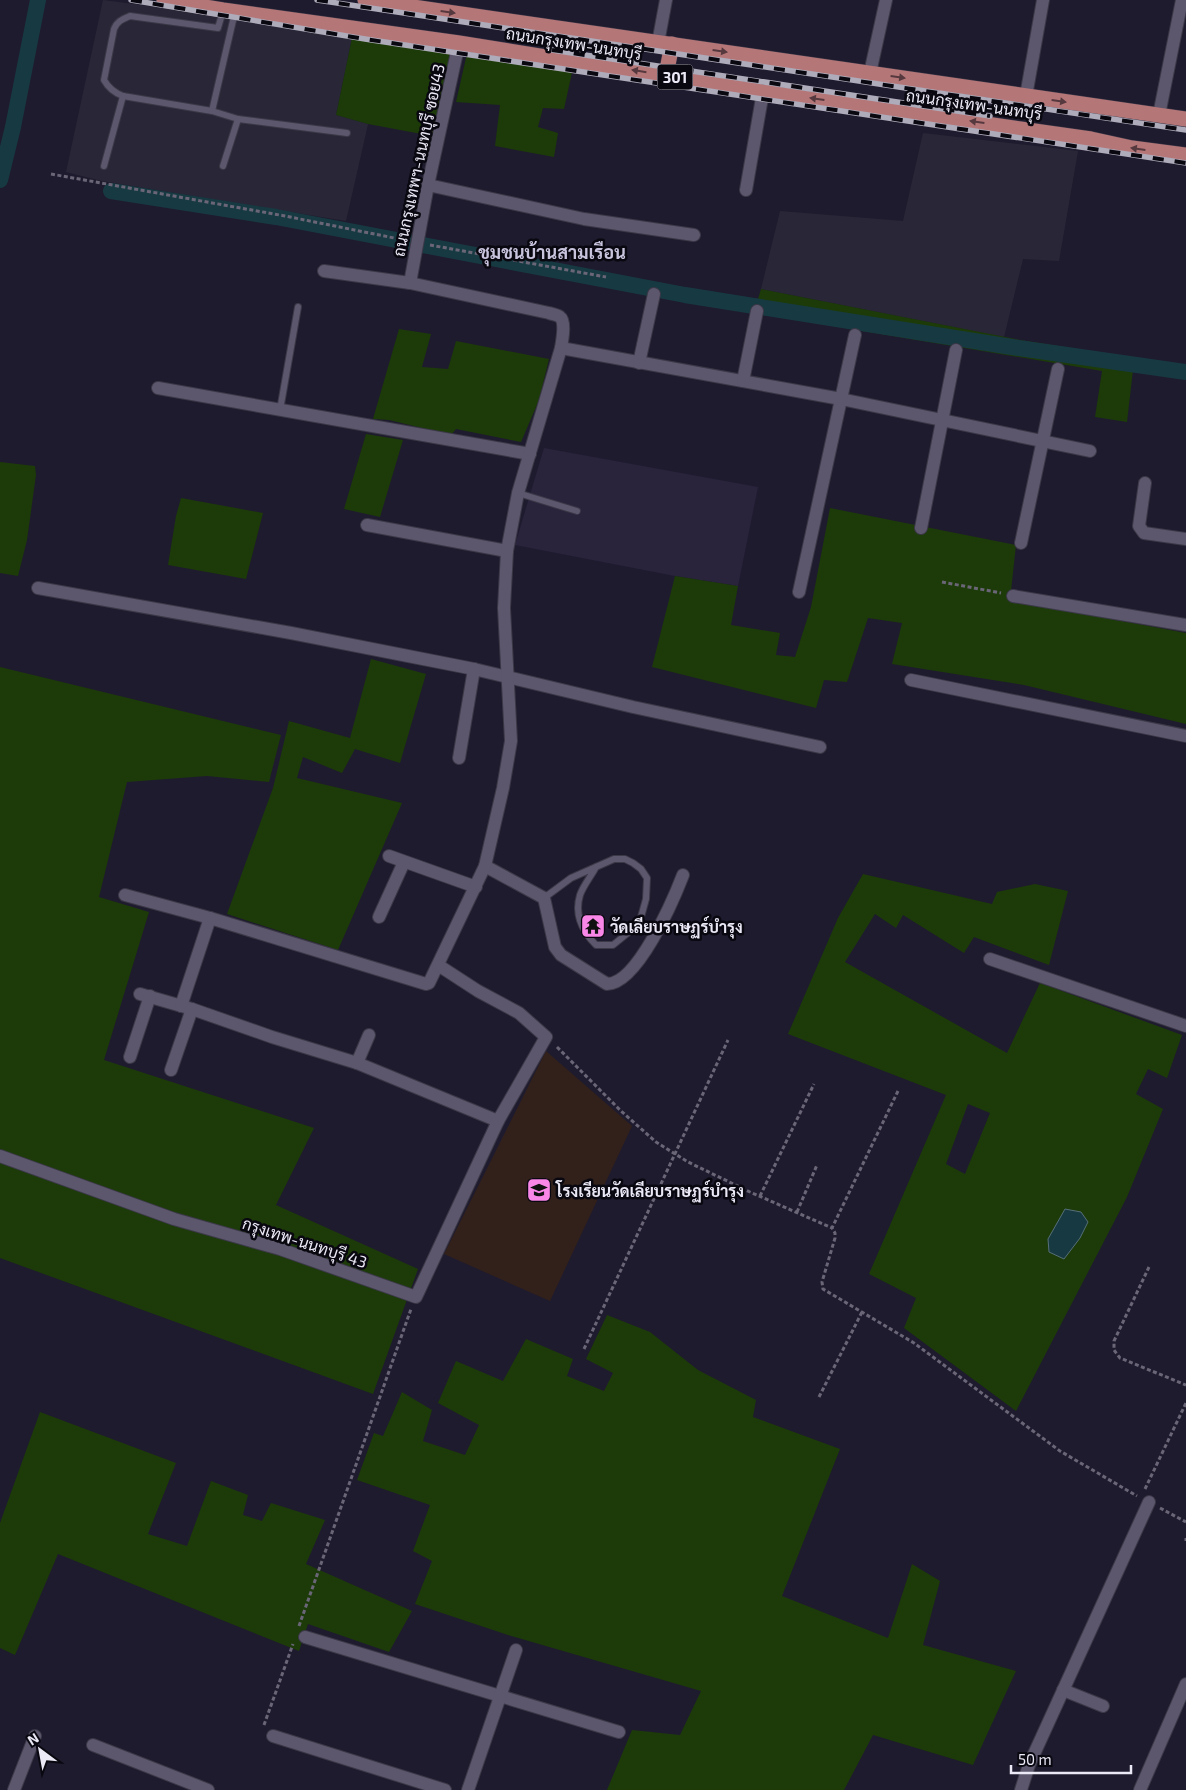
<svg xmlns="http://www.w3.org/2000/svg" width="1186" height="1790" font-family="'Exo 2',Sarabun,sans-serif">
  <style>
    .commercial { fill: #292737 }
    .built { fill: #29233c }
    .education { fill: #32211b }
    .green { fill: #1c3b09; fill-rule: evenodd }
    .water { fill: #173a42; stroke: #576e78 }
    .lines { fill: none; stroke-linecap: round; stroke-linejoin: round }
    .canal { stroke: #173a42; stroke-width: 16 }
    .lane-casing { stroke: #3b3847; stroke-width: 8 }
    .street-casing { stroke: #3b3847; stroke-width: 14 }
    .primary-casing { stroke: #3b3847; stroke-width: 16 }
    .path { stroke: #6a6677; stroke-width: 3; stroke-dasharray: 4 2.5; stroke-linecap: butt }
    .lane { stroke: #5c576d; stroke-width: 6 }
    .street { stroke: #5c576d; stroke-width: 12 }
    .primary { stroke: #b57678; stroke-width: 15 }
    .rail-casing { stroke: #aeabba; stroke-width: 5.5 }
    .rail { stroke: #09070f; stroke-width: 4; stroke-dasharray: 11; stroke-linecap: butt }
    .oneway { fill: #56393e }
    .labels { text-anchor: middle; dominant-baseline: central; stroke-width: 5; stroke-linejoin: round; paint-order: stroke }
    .shield { fill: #09070f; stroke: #a8a5b1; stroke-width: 1 }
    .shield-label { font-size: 15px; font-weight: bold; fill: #ece9f7 }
    .street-label { font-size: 16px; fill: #ece9f7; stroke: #09070f }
    .poi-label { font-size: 16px; font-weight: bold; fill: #ece9f7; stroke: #09070f; text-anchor: start }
    .neighbourhood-label { font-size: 18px; font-weight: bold; fill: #c9c4de; stroke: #09070f }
  </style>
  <rect width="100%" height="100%" fill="#1f1b2e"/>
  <g class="commercial">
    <polygon points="103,0 353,33 336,115 368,124 346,221 102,181 66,172"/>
    <polygon points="923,133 1078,151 1059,261 1023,259 1004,337 761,289 780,211 903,221"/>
  </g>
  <polygon class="built" points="544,448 758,487 738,586 675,576 515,545"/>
  <polygon class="education" points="546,1051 632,1126 550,1301 444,1254"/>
  <g class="green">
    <polygon points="353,33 453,49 432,136 368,124 336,115"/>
    <polygon points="468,49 573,68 564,109 543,108 538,127 558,133 554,157 495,146 500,105 456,102"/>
    <polygon points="761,289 1020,340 1186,366 1186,378 1133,370 1127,422 1095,417 1102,371 767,315 758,299"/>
    <polygon points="399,329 431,334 422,367 448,369 456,341 549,359 539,400 521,442 456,429 451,435 389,420 373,419"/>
    <polygon points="366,434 403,440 380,517 344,509"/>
    <polygon points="0,462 35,466 36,475 27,540 18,576 0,573"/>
    <polygon points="181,498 263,513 246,579 168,565 176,516"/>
    <polygon points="830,508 1016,545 1010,600 1186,633 1186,724 1024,685 892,664 902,623 868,618 847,682 824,680 816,708 652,667 675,576 738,586 731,625 780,633 776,655 795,657 811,607"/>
    <polygon points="371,659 426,674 400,763 355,749 342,773 303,757 297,778 402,803 338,950 227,914 273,788 289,721 350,738"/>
    <polygon points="0,667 281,735 269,782 207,776 127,782 99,897 149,912 104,1060 314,1128 276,1205 418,1269 373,1394 0,1258"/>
    <path d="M 863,874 L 992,904 L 997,892 L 1035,884 L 1068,891 L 1049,965 L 974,937 L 964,953 L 903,915 L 896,928 L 875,914 L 845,962 L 1007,1053 L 1040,983 L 1182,1035 L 1167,1078 L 1148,1069 L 1136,1094 L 1163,1109 L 1127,1197 L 1016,1411 L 904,1328 L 916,1298 L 869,1274 L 946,1095 L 788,1034 L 838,918 ZM 968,1104 L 990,1113 L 965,1174 L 946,1164 Z"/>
    <polygon points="607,1315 650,1332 698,1370 756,1400 753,1417 840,1449 782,1596 888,1638 912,1564 940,1581 923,1645 1016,1671 973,1765 873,1735 844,1790 607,1790 632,1730 680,1735 701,1691 508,1635 415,1604 432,1561 413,1551 430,1505 357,1480 374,1433 383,1436 402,1392 432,1410 423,1441 465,1455 479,1425 438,1403 456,1361 503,1381 526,1339 573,1359 567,1376 604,1391 613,1373 586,1359"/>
    <polygon points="40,1412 176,1463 148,1534 187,1546 211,1481 248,1495 243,1515 262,1521 271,1503 325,1520 306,1564 412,1611 389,1652 308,1624 299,1651 58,1554 15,1655 0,1648 0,1523"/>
  </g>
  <polygon class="water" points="1065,1209 1081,1212 1088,1222 1080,1238 1064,1259 1049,1252 1048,1239"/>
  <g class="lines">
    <g class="canal">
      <polyline points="0,180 13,127 38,0"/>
      <polyline points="111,191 276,217 685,295 1012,347 1186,372"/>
    </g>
    <defs>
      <g id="lane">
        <path d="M 223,11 L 218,28 L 130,16 C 123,19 117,21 114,29 L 104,80 C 109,89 115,93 123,96 L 212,111 L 235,12"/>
        <polyline points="212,111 238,119 347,133"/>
        <polyline points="104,166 123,96"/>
        <polyline points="223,166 238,119"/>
        <polyline points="280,410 298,307"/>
        <polyline points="518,493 577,511"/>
        <path d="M 544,898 L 571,878 L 614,859 L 625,859 L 633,863 L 641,869 L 647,878 L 646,899 L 641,917 L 634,928 L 613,945 L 596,945 C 583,932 574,915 580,895 C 583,886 591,876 596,867"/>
      </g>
      <g id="street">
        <polyline points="658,43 666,0"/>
        <polyline points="870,73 886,0"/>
        <polyline points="1026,96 1043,0"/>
        <polyline points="1159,115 1182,0"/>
        <polyline points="428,185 584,219 694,235"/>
        <polyline points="746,190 763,92"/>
        <polyline points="410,283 428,185 459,43"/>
        <polyline points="561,348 841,399 1090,451"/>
        <polyline points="639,363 654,294"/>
        <polyline points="743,381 757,311"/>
        <polyline points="158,388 530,454"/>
        <polyline points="1145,483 1139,526 1144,533 1186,539"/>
        <polyline points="367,525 507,551"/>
        <polyline points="921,528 956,350"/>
        <polyline points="1021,543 1058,369"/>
        <polyline points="38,588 291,633 474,669 633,707 820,747"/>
        <polyline points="799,592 855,335"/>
        <polyline points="1013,596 1186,625"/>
        <polyline points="911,680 1186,736"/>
        <polyline points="459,758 474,669"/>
        <polyline points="389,856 476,887"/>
        <path d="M 485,866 L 544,898 L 555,947 L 561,955 L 607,984 C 637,984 673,901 683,875"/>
        <path d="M 125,895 L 210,918 L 426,984 L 429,983 L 485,866 L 503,788 L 511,741 L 504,608 L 507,551 L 518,493 L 561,348 C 562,342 566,321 560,317 C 558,315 552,314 549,313 L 410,283 L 324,271"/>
        <polyline points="379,917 404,862"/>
        <polyline points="990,959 1186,1026"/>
        <polyline points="140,994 192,1009 272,1037 357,1063 498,1121"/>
        <polyline points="181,1006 210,918"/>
        <polyline points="130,1057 150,996"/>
        <polyline points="357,1063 369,1035"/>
        <polyline points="171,1070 192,1009"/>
        <polyline points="0,1156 174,1219 280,1249 416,1297 498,1121 546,1037 519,1013 478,991 438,965"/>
        <polyline points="305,1637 619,1732"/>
        <polyline points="1063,1690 1103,1706"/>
        <polyline points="273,1736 445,1790"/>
        <polyline points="93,1745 208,1790"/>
        <polyline points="14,1790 35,1736"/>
        <polyline points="468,1790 516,1650"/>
        <polyline points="1021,1790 1029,1765 1149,1502"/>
        <polyline points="1140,1790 1186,1684"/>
      </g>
      <g id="primary">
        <polyline points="164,0 223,10 459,43 763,92 1091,139 1132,148 1186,155"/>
        <polyline points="365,0 1186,119"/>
        <polyline points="666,75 672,44"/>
      </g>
    </defs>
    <use href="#lane" class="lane-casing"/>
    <use href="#street" class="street-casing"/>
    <use href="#primary" class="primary-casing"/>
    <g class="path">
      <polyline points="51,174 285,216 404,240"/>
      <polyline points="430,245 606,277"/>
      <polyline points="942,582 1001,593"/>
      <polyline points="557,1047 621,1111 656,1142 688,1162 750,1192 832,1228"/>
      <polyline points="898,1091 832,1228 835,1233 835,1238 822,1282 823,1289 914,1343 1060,1451 1137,1496"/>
      <polyline points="760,1196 814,1084"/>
      <polyline points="797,1212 817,1165"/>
      <polyline points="1149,1267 1114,1341 1114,1350 1120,1358 1186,1385"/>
      <polyline points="584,1349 728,1040"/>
      <polyline points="819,1397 862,1312"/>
      <polyline points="1145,1489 1186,1403"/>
      <polyline points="1160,1508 1186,1522"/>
      <polyline points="1186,1538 1186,1541"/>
      <polyline points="299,1626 411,1309"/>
      <polyline points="264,1725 293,1644"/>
    </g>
    <use href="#lane" class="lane"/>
    <use href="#street" class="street"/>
    <use href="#primary" class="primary"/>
    <defs>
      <g id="rail">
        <polyline points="131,0 365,39 1186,163"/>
        <polyline points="317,0 1186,130"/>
        <polyline points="552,50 990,116"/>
      </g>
    </defs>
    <use href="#rail" class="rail-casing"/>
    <use href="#rail" class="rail"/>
  </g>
  <defs><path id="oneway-solid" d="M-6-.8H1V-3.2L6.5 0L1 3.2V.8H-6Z" transform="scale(1.25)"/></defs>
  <g class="oneway">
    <use href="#oneway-solid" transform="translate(448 12) rotate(8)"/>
    <use href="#oneway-solid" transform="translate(720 51) rotate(8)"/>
    <use href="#oneway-solid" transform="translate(639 71) rotate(-171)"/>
    <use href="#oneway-solid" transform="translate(898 77) rotate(8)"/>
    <use href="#oneway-solid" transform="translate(817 99) rotate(-172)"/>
    <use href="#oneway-solid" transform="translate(1059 101) rotate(8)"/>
    <use href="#oneway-solid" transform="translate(977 122) rotate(-172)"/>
    <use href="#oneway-solid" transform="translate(1138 149) rotate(-172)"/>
  </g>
  <defs>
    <symbol id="temple-square" viewBox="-11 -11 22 22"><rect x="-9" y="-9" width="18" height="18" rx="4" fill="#f987e8" stroke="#09070f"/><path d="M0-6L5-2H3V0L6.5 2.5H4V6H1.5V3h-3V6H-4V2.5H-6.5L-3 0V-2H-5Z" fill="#111"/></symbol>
    <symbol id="school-square" viewBox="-11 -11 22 22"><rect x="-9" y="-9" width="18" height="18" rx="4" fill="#f987e8" stroke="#09070f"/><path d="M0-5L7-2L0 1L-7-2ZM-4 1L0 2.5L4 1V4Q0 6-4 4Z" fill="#111"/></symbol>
  </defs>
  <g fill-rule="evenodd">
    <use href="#temple-square" x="579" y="912" width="28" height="28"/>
    <use href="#school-square" x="525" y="1176" width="28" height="28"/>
  </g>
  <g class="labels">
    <rect class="shield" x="657.5" y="64.5" width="35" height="25" rx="4"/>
    <g class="shield-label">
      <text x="675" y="77">301</text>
    </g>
    <g class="street-label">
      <text transform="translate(574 43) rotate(9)">ถนนกรุงเทพ-นนทบุรี</text>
      <text transform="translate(974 104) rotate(8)">ถนนกรุงเทพ-นนทบุรี</text>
      <text transform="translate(418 160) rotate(-78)">ถนนกรุงเทพฯ-นนทบุรี ซอย43</text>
      <text transform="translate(305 1242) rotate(18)">กรุงเทพ-นนทบุรี 43</text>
    </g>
    <g class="poi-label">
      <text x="610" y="926">วัดเลียบราษฏร์บำรุง</text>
      <text x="556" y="1190">โรงเรียนวัดเลียบราษฏร์บำรุง</text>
    </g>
    <g class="neighbourhood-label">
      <text x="552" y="252">ชุมชนบ้านสามเรือน</text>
    </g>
  </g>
  <g transform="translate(40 1750) rotate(328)" stroke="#09070f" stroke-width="4" paint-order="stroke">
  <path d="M0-4L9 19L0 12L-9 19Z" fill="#ece9f7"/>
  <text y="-8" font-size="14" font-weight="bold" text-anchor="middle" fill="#ece9f7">N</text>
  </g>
  <path d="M1011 1765v8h120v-8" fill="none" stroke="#ece9f7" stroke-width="2.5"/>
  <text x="1018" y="1765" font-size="15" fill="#ece9f7" stroke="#09070f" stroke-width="4" paint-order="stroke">50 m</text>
</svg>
